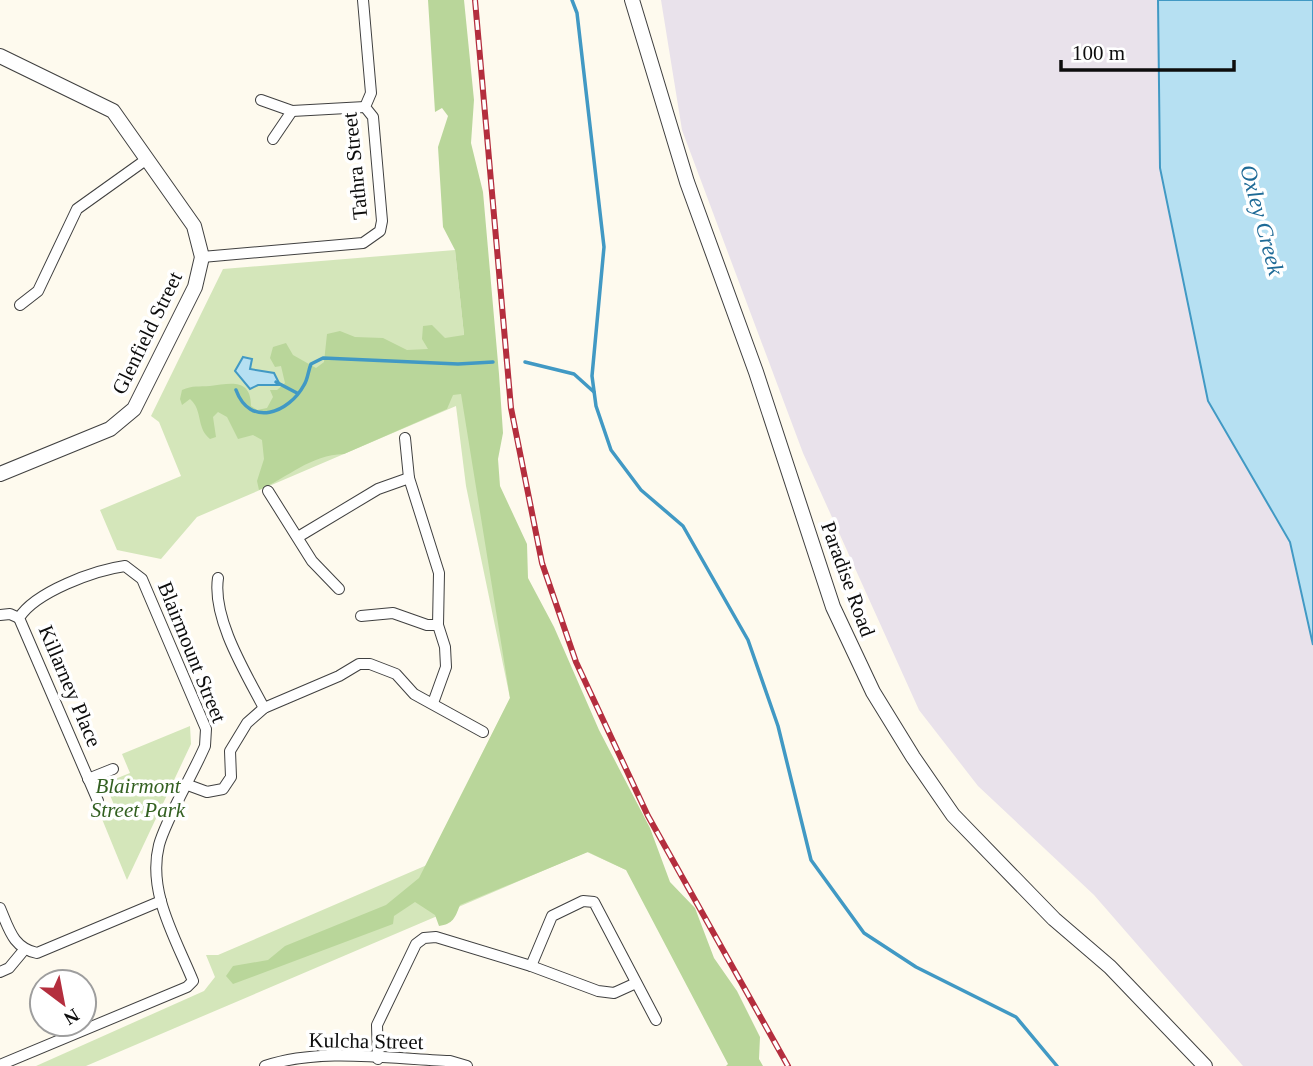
<svg xmlns="http://www.w3.org/2000/svg" width="1313" height="1066" font-family="Georgia,serif">
  <style>
    .industrial { fill: #e9e2eb }
    .green { fill: #d4e6ba }
    .forest { fill: #b9d69a }
    .water { fill: #b6e0f2; stroke: #4199c4; stroke-width: 2 }
    .lines { fill: none; stroke-linecap: round; stroke-linejoin: round }
    .stream { stroke: #4199c4; stroke-width: 3.5 }
    .minor-casing { stroke: #404040; stroke-width: 12 }
    .tertiary-casing { stroke: #404040; stroke-width: 16 }
    .minor { stroke: #fff; stroke-width: 10 }
    .tertiary { stroke: #fff; stroke-width: 14 }
    .rail-casing { stroke: #b42e3e; stroke-width: 6 }
    .rail { stroke: #fff; stroke-width: 3.5; stroke-dasharray: 10; stroke-linecap: butt }
    .labels { text-anchor: middle; dominant-baseline: central; stroke-width: 7; stroke-linejoin: round; paint-order: stroke }
    .street-label { font-size: 21px; fill: #0d0d0d; stroke: #fff }
    .park-label { font-size: 21px; font-style: italic; fill: #336021; stroke: #fff }
    .water-label { font-size: 23px; font-style: italic; fill: #1e6a96; stroke: #fff }
  </style>
  <rect width="100%" height="100%" fill="#fefaee"/>
  <polygon class="industrial" points="661,0 1313,0 1313,1066 1243,1066 1094,895 978,786 919,710 803,453 682,130"/>
  <g class="green">
    <polygon points="455,250 470,392 482,469 626,870 587,852 86,1066 36,1066 204,991 215,977 206,955 218,955 427,865 510,698 466,486 456,406 197,517 161,559 117,550 100,510 181,476 159,422 151,416 223,269"/>
    <polygon points="190,726 191,744 127,880 102,819 117,812 105,783 130,773 122,754"/>
  </g>
  <path class="forest" d="M 428,0 L 464,0 L 474,100 L 471,143 L 483,192 L 499,374 L 503,433 L 498,459 L 500,486 L 527,544 L 528,578 L 554,627 L 599,730 L 650,828 L 670,882 L 695,908 L 714,958 L 737,991 L 760,1037 L 759,1059 L 763,1066 L 726,1066 L 728,1064 L 626,870 L 588,852 L 460,905 C 455,918 453,924 439,926 L 435,915 L 415,902 L 394,916 L 393,924 L 233,984 L 226,976 L 233,966 L 268,960 L 285,946 L 386,905 L 419,878 L 510,698 L 461,394 L 453,395 L 447,409 L 344,454 C 310,455 289,477 259,490 L 257,481 L 264,459 L 262,440 L 253,435 L 238,439 L 227,417 L 218,412 L 213,417 L 216,437 L 210,439 C 196,428 203,410 190,399 L 182,405 L 180,399 L 182,390 C 193,385 199,387 210,386 C 229,384 251,377 251,406 L 257,410 L 267,408 L 273,397 L 270,390 L 277,390 L 285,383 L 281,366 L 275,367 L 270,358 L 273,347 L 286,343 L 293,355 L 316,368 L 324,362 L 327,334 L 340,331 L 355,337 L 383,338 L 407,350 L 428,349 L 422,339 L 423,326 L 432,325 L 445,338 L 464,335 L 455,250 L 443,227 L 438,147 L 448,116 L 442,108 L 435,112 Z"/>
  <g class="water">
    <polygon points="1158,0 1313,0 1313,645 1290,542 1208,401 1160,168"/>
    <polygon points="243,357 252,359 250,369 274,373 280,385 258,385 250,389 235,371"/>
  </g>
  <g class="lines">
    <g class="stream">
      <polyline points="572,0 577,13 604,247 592,376 596,406 611,450 641,490 683,526 748,640 778,726 811,860 864,933 916,967 1016,1017 1057,1066"/>
      <polyline points="525,362 574,374 594,392"/>
      <polyline points="276,382 297,393"/>
      <path d="M 236,390 C 250,428 289,413 304,385 C 308,379 308,371 311,364 L 323,358 L 458,364 L 493,362"/>
    </g>
    <defs>
      <g id="minor">
        <polyline points="261,100 292,111 273,139"/>
        <polyline points="292,111 365,107"/>
        <polyline points="202,257 363,243 380,231 382,221 373,117 365,107 371,93 363,0"/>
        <polyline points="20,305 38,291 77,209 147,159"/>
        <polyline points="405,438 409,478 439,573 438,625 445,647 446,667 433,703"/>
        <polyline points="268,491 312,561 339,589"/>
        <polyline points="298,537 378,489 409,478"/>
        <path d="M 218,578 C 212,618 245,672 264,708"/>
        <polyline points="0,615 10,614 19,618"/>
        <polyline points="361,616 393,613 427,625 438,625"/>
        <polyline points="88,779 113,769"/>
        <polyline points="188,785 207,792 223,789 231,777 230,751 247,723 264,708 339,676 359,664 370,664 396,674 414,694 483,732"/>
        <path d="M 0,908 C 9,929 13,948 37,953 L 161,901"/>
        <polyline points="531,966 552,916 583,901 594,902 656,1020"/>
        <polyline points="0,972 9,968 24,950"/>
        <polyline points="378,1059 377,1025 416,944 424,938 436,937 531,966 598,991 614,993 636,983"/>
        <path d="M 0,1065 L 187,987 L 193,981 C 176,939 147,892 159,845 C 166,819 193,774 205,746 L 206,729 L 142,579 L 125,566 C 95,570 35,592 19,618 L 98,801"/>
        <path d="M 265,1066 C 322,1047 391,1059 450,1061 L 467,1066"/>
      </g>
      <g id="tertiary">
        <polyline points="632,0 687,182 756,372 833,607 873,692 913,757 953,815 1054,919 1110,967 1205,1066"/>
        <polyline points="0,56 113,111 194,226 202,257 195,287 134,409 110,429 0,474"/>
      </g>
    </defs>
    <use href="#minor" class="minor-casing"/>
    <use href="#tertiary" class="tertiary-casing"/>
    <use href="#minor" class="minor"/>
    <use href="#tertiary" class="tertiary"/>
    <defs>
      <polyline id="rail" points="475,0 511,408 542,563 576,662 648,816 788,1066"/>
    </defs>
    <use href="#rail" class="rail-casing"/>
    <use href="#rail" class="rail"/>
  </g>
  <g class="labels">
    <g class="street-label">
      <text transform="translate(355 166) rotate(-96)">Tathra Street</text>
      <text transform="translate(147 333) rotate(-64)">Glenfield Street</text>
      <text transform="translate(848 579) rotate(70)">Paradise Road</text>
      <text transform="translate(192 652) rotate(68)">Blairmount Street</text>
      <text transform="translate(70 686) rotate(67)">Killarney Place</text>
      <text transform="translate(366 1041) rotate(1)">Kulcha Street</text>
    </g>
    <g class="park-label">
      <text x="138" y="786">Blairmont<tspan x="138" dy="24">Street Park</tspan></text>
    </g>
    <g class="water-label">
      <text transform="translate(1262 220) rotate(75)">Oxley Creek</text>
    </g>
  </g>
  <g transform="translate(63 1003) rotate(148)"><circle r="33" fill="#ffffff" stroke="#9e9e9e" stroke-width="2"/>
  <path d="M0-5L12 26L0 18L-12 26Z" fill="#b42e3e"/>
  <text y="-10" font-size="19" font-weight="bold" text-anchor="middle" fill="#0d0d0d">N</text>
  </g>
  <path d="M1061 60v10h173v-10" fill="none" stroke="#0d0d0d" stroke-width="3.5"/>
  <text x="1072" y="60" font-size="21" fill="#0d0d0d" stroke="#ffffff" stroke-width="5" paint-order="stroke">100 m</text>
</svg>
